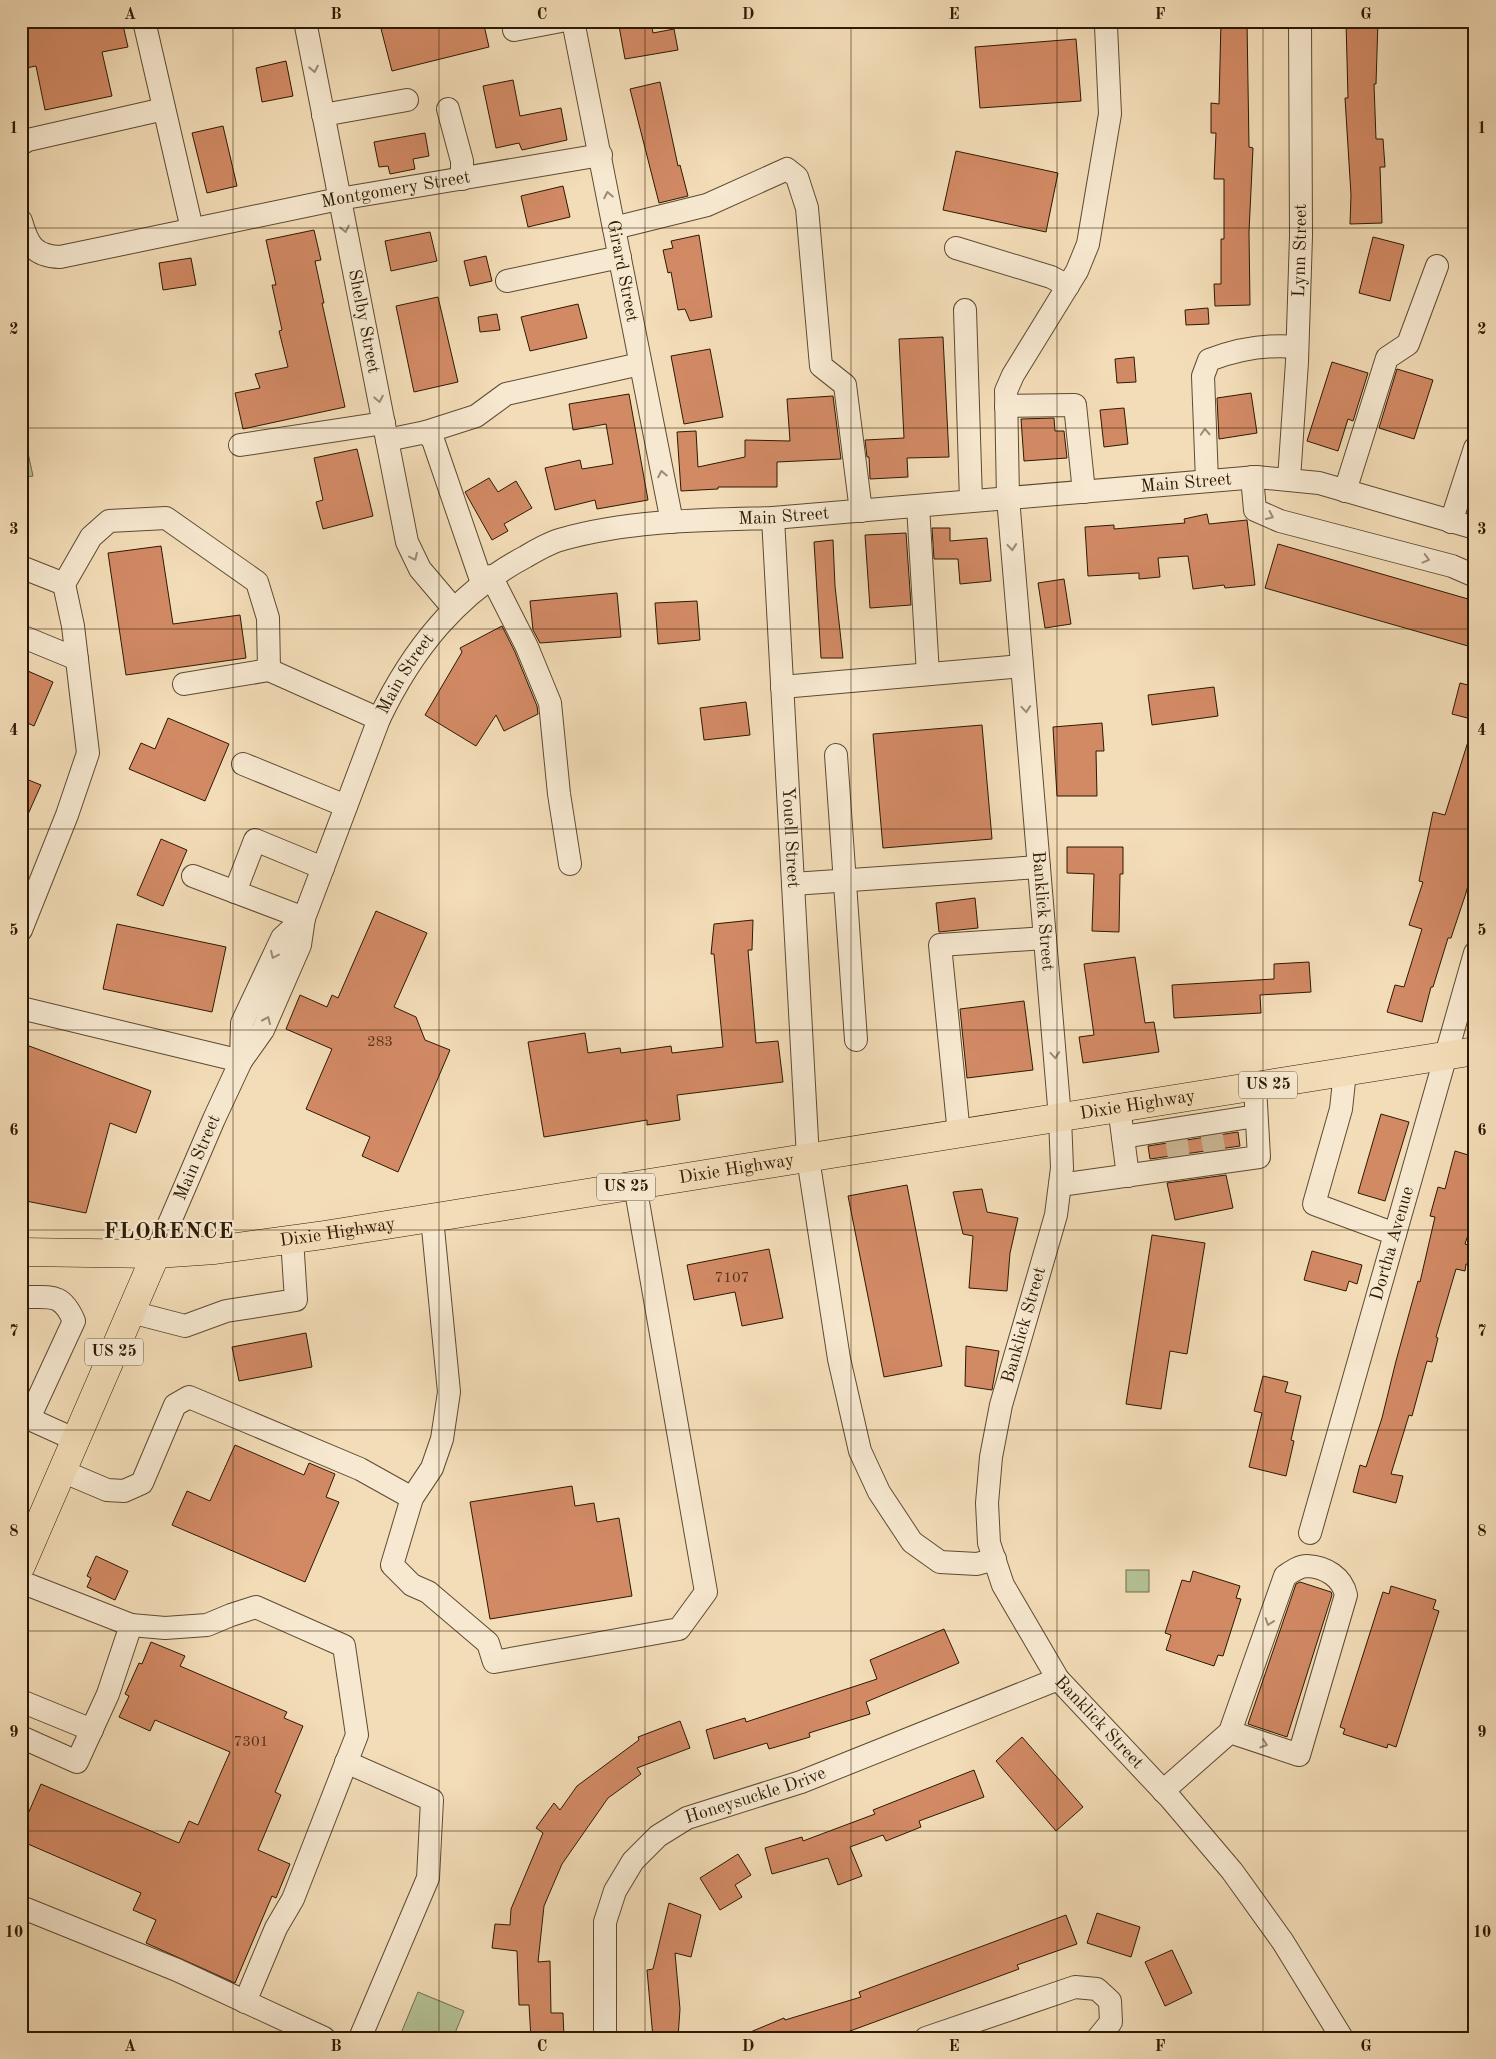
<svg xmlns="http://www.w3.org/2000/svg" width="1496" height="2059" font-family="'Old Standard TT',serif">
  <style>
    .green { fill: #b4c294; stroke: #706e4b }
    .building { fill: #d28a65; stroke: #2d1902 }
    .lines { fill: none; stroke-linecap: round; stroke-linejoin: round }
    .minor-tunnel { stroke: #cbb694; stroke-width: 22; stroke-dasharray: 22 11; stroke-linecap: butt }
    .minor-casing { stroke: #5e4a30; stroke-width: 24 }
    .major-casing { stroke: #2d1902; stroke-width: 29 }
    .minor { stroke: #f7e9d1; stroke-width: 22 }
    .major { stroke: #f3ddb8; stroke-width: 28 }
    .oneway { stroke: #9c8b74 }
    .grid { fill: none; stroke: #2d1902; stroke-width: 1; stroke-opacity: 0.55 }
    .labels { text-anchor: middle; dominant-baseline: central; stroke-width: 4.5; stroke-linejoin: round; paint-order: stroke }
    .number-label { font-size: 15px; fill: #56351b }
    .shield { fill: #f7e9d1; stroke: #6a5740; stroke-width: 1 }
    .shield-label { font-size: 16px; font-weight: bold; fill: #2d1902 }
    .street-label { font-size: 18px; fill: #2d1902; stroke: #f7e9d1 }
    .district-label { font-size: 22px; font-weight: bold; letter-spacing: 1px; fill: #2d1902; stroke: #f7e9d1 }
    .neatline { fill: none; stroke: #2d1902; stroke-width: 2 }
    .grid-label { font-size: 16px; text-anchor: middle; font-weight: bold; fill: #2d1902 }
  </style>
  <rect width="100%" height="100%" fill="#f3ddb8"/>
  <filter id="stains"><feTurbulence type="fractalNoise" baseFrequency=".004" numOctaves="4"/><feColorMatrix values="0 0 0 0 .2 0 0 0 0 .09 0 0 0 0 .02 0 0 0 .5 -.17"/></filter>
  <radialGradient id="worn" r=".72"><stop offset=".6" stop-color="#630" stop-opacity="0"/><stop offset="1" stop-color="#630" stop-opacity=".3"/></radialGradient>
  <g class="green">
    <polygon points="25,439 33,476 21,478 21,440"/>
    <rect x="1126" y="1570" width="23" height="22"/>
    <polygon points="418,1992 464,2011 453,2038 399,2038"/>
  </g>
  <g class="building">
    <polygon points="21,21 122,21 128,47 102,52 112,96 45,110 36,66 21,69"/>
    <polygon points="379,21 483,21 489,47 392,71"/>
    <polygon points="651,21 653,33 674,29 678,50 625,59 619,26"/>
    <polygon points="1221,21 1247,21 1249,147 1253,148 1249,232 1250,305 1215,306 1214,284 1221,284 1221,239 1224,239 1224,179 1214,179 1216,133 1211,133 1211,103 1219,104"/>
    <polygon points="1346,21 1378,21 1376,84 1374,84 1376,139 1383,139 1385,167 1380,167 1382,223 1350,224 1351,195 1345,98 1348,98"/>
    <polygon points="1076,39 1081,101 980,108 975,47"/>
    <polygon points="286,61 293,96 262,102 256,68"/>
    <polygon points="513,80 520,116 561,108 567,140 522,150 519,143 496,148 483,86"/>
    <polygon points="660,82 678,166 680,165 688,196 659,203 630,89"/>
    <polygon points="223,126 237,186 207,193 192,133"/>
    <polygon points="425,133 429,156 413,159 415,169 390,174 388,166 379,167 374,142"/>
    <polygon points="956,151 1058,173 1046,232 943,210"/>
    <polygon points="563,186 570,217 528,227 521,196"/>
    <polygon points="314,230 321,260 315,261 324,303 322,303 345,407 243,429 235,393 260,388 255,374 288,367 279,331 282,330 272,285 276,285 266,240"/>
    <polygon points="430,232 437,261 391,271 385,241"/>
    <polygon points="699,235 712,317 690,321 685,309 678,310 671,272 668,273 663,250 673,248 671,241"/>
    <polygon points="1373,237 1404,245 1390,301 1359,293"/>
    <polygon points="486,256 492,281 470,286 464,261"/>
    <polygon points="191,258 196,285 163,290 159,263"/>
    <polygon points="438,297 458,382 414,392 396,306"/>
    <polygon points="578,304 587,338 530,351 521,317"/>
    <polygon points="1208,308 1209,324 1186,325 1185,310"/>
    <polygon points="497,314 500,330 480,332 478,317"/>
    <polygon points="943,337 949,457 907,458 908,477 870,479 869,457 867,457 865,440 904,438 899,339"/>
    <polygon points="710,349 723,417 684,424 671,356"/>
    <polygon points="1134,357 1136,382 1117,383 1115,359"/>
    <polygon points="1332,362 1368,373 1353,421 1348,419 1338,451 1307,441"/>
    <polygon points="1397,369 1433,380 1414,439 1379,428"/>
    <polygon points="1251,393 1257,433 1219,439 1217,398"/>
    <polygon points="629,394 648,500 597,509 595,500 555,510 545,468 580,460 582,469 613,464 606,424 573,430 569,404"/>
    <polygon points="833,396 841,459 777,462 777,487 718,487 718,489 681,491 677,432 696,431 698,467 745,457 745,440 790,441 787,399"/>
    <polygon points="1124,408 1128,444 1104,447 1100,410"/>
    <polygon points="1054,418 1055,431 1064,431 1067,458 1024,461 1021,419"/>
    <polygon points="357,449 373,516 323,529 316,502 323,500 314,458"/>
    <polygon points="489,478 498,492 516,481 532,508 504,524 508,531 492,540 465,492"/>
    <polygon points="1207,514 1209,524 1247,520 1255,585 1225,588 1224,585 1193,589 1188,556 1158,558 1160,577 1139,579 1139,573 1088,576 1085,527 1114,525 1114,529 1185,523 1184,519"/>
    <polygon points="932,528 950,528 950,541 987,538 991,581 960,584 958,559 934,559"/>
    <polygon points="906,533 911,605 870,608 865,535"/>
    <polygon points="833,540 835,586 843,658 821,658 814,542"/>
    <polygon points="1278,544 1475,601 1475,648 1265,588"/>
    <polygon points="161,546 173,624 240,615 246,658 126,675 108,553"/>
    <polygon points="1064,579 1071,624 1045,628 1038,583"/>
    <polygon points="617,593 621,637 540,643 533,630 530,601"/>
    <polygon points="697,601 700,640 658,644 655,603"/>
    <polygon points="502,626 515,652 537,706 538,714 504,731 496,715 476,746 425,715 462,652 460,648"/>
    <polygon points="21,668 53,682 34,726 21,720"/>
    <polygon points="1460,683 1475,687 1475,720 1452,714"/>
    <polygon points="1214,687 1218,716 1152,725 1148,695"/>
    <polygon points="746,702 750,735 704,740 700,708"/>
    <polygon points="168,718 229,744 205,801 129,769 141,743 155,749"/>
    <polygon points="1102,723 1104,751 1096,751 1097,796 1057,796 1053,727"/>
    <polygon points="982,725 992,839 883,848 873,734"/>
    <polygon points="1471,732 1475,732 1475,858 1466,893 1451,938 1448,938 1433,987 1431,987 1422,1022 1387,1012 1395,985 1404,987 1422,929 1409,925 1423,882 1419,881 1433,812 1445,815"/>
    <polygon points="21,777 41,785 21,830"/>
    <polygon points="161,839 187,850 163,906 137,895"/>
    <polygon points="1067,847 1123,847 1123,874 1120,874 1119,932 1092,931 1094,874 1067,873"/>
    <polygon points="975,898 978,928 939,932 936,903"/>
    <polygon points="376,911 427,933 394,1007 416,1017 425,1040 450,1050 398,1172 362,1156 370,1137 306,1109 332,1049 286,1029 300,995 327,1007 332,995 338,998"/>
    <polygon points="753,920 752,950 748,950 756,1043 778,1041 783,1082 677,1095 680,1120 647,1125 647,1120 544,1137 528,1042 585,1033 588,1053 620,1048 621,1053 671,1046 672,1053 723,1047 714,954 711,954 714,924"/>
    <polygon points="117,924 226,947 212,1012 103,989"/>
    <polygon points="1135,957 1145,1023 1154,1022 1159,1052 1083,1063 1079,1037 1094,1035 1084,964"/>
    <polygon points="1309,962 1311,992 1260,995 1261,1013 1174,1018 1172,985 1274,979 1274,964"/>
    <polygon points="1024,1001 1033,1070 967,1078 960,1009"/>
    <polygon points="21,1043 151,1091 136,1133 110,1123 86,1213 21,1200"/>
    <polygon points="1381,1114 1409,1122 1385,1201 1358,1193"/>
    <polygon points="1238,1132 1240,1146 1150,1159 1148,1146"/>
    <polygon points="1455,1151 1475,1157 1475,1214 1465,1244 1475,1247 1475,1266 1466,1264 1465,1271 1456,1269 1436,1337 1438,1338 1432,1362 1427,1361 1412,1416 1409,1415 1391,1474 1403,1476 1396,1503 1353,1492 1360,1465 1366,1467 1382,1418 1396,1361 1418,1281 1420,1282 1435,1217 1430,1216 1438,1187 1445,1189"/>
    <polygon points="1226,1175 1233,1208 1175,1220 1167,1183"/>
    <polygon points="907,1185 942,1366 884,1377 848,1196"/>
    <polygon points="982,1189 987,1212 1018,1218 1010,1253 1007,1291 969,1288 973,1236 963,1234 953,1192"/>
    <polygon points="1152,1235 1205,1243 1187,1354 1170,1351 1161,1409 1126,1404"/>
    <polygon points="769,1249 783,1318 742,1326 735,1292 694,1300 687,1265"/>
    <polygon points="1312,1251 1362,1265 1357,1284 1349,1281 1346,1291 1304,1280"/>
    <polygon points="306,1333 312,1367 239,1381 232,1347"/>
    <polygon points="966,1346 999,1351 992,1390 965,1386"/>
    <polygon points="1263,1376 1288,1382 1285,1392 1301,1396 1291,1440 1294,1441 1286,1476 1249,1467 1262,1413 1254,1411"/>
    <polygon points="235,1445 304,1475 309,1463 335,1474 326,1497 339,1502 305,1582 172,1525 187,1491 210,1501"/>
    <polygon points="572,1486 575,1506 594,1503 597,1522 619,1518 632,1596 490,1619 470,1502"/>
    <polygon points="96,1556 128,1571 115,1600 87,1587 91,1578 87,1576"/>
    <polygon points="1193,1571 1240,1586 1236,1598 1241,1599 1223,1656 1218,1655 1214,1666 1166,1650 1171,1635 1165,1633 1182,1580 1190,1582"/>
    <polygon points="1300,1582 1331,1592 1332,1595 1287,1737 1248,1724 1296,1584"/>
    <polygon points="1391,1586 1436,1600 1433,1609 1439,1611 1396,1747 1388,1744 1387,1748 1343,1734 1345,1729 1340,1727 1383,1592 1389,1594"/>
    <polygon points="944,1629 959,1663 866,1702 870,1714 809,1733 810,1737 769,1749 767,1743 714,1759 706,1730 745,1718 746,1722 877,1679 870,1660"/>
    <polygon points="151,1642 185,1656 180,1666 287,1712 284,1718 303,1726 275,1792 281,1795 258,1850 290,1864 276,1898 272,1896 235,1983 146,1943 156,1920 133,1910 141,1893 21,1841 21,1830 41,1784 179,1843 189,1821 198,1825 230,1752 155,1720 150,1731 119,1717 129,1696 125,1694 139,1663 142,1664"/>
    <polygon points="680,1721 690,1748 637,1768 641,1774 608,1798 562,1864 544,1906 538,1962 550,1961 551,2013 563,2013 564,2038 531,2038 529,2005 519,2005 517,1951 492,1948 495,1924 510,1925 511,1909 543,1833 536,1828 554,1803 560,1810 577,1786 639,1740 638,1737"/>
    <polygon points="1022,1737 1083,1807 1056,1831 996,1761"/>
    <polygon points="974,1770 984,1797 919,1821 921,1827 886,1841 883,1835 850,1847 862,1876 838,1885 828,1858 772,1874 765,1848 802,1837 803,1841 875,1814 873,1810"/>
    <polygon points="738,1854 751,1875 735,1885 742,1897 720,1910 700,1878"/>
    <polygon points="669,1903 701,1915 691,1957 675,1953 680,2009 678,2038 653,2038 647,1970 653,1969"/>
    <polygon points="1097,1913 1140,1927 1131,1957 1087,1943"/>
    <polygon points="1066,1915 1077,1944 1017,1965 1019,1969 831,2038 736,2038 784,2018 785,2020 861,1997 859,1992"/>
    <polygon points="1172,1950 1192,1993 1165,2006 1145,1962"/>
  </g>
  <g class="lines">
    <g class="minor-tunnel">
      <polyline points="1211,1131 1215,1154"/>
      <polyline points="1176,1136 1179,1159"/>
    </g>
    <defs>
      <g id="minor">
        <polyline points="144,21 192,229"/>
        <path id="s1" d="M 305,21 L 407,542 L 420,569 L 453,608"/>
        <path id="s2" d="M 573,21 L 672,522"/>
        <path id="s3" d="M 1103,21 L 1106,26 L 1110,114 L 1088,244 L 1077,271 L 1013,375 L 1006,391 L 1008,498 L 1060,1118 L 1062,1168 L 1056,1215 L 1001,1405 L 991,1457 L 987,1503 L 989,1543 L 1003,1585 L 1058,1679 L 1170,1798 L 1232,1871 L 1283,1942 L 1342,2038"/>
        <polyline points="514,30 561,21"/>
        <polyline points="448,109 462,161 462,179"/>
        <polyline points="323,115 407,100"/>
        <polyline points="21,144 28,140 164,109"/>
        <path id="s4" d="M 21,221 C 28,245 34,256 60,257 L 339,199 L 601,155"/>
        <polyline points="614,228 707,205 787,169 797,177 807,208 821,366 845,385 861,511"/>
        <polyline points="956,248 1051,277 1068,286"/>
        <polyline points="507,281 620,257"/>
        <polyline points="965,310 971,501"/>
        <polyline points="1006,406 1075,405 1084,492"/>
        <polyline points="426,432 476,416 506,394 640,364"/>
        <polyline points="387,440 426,432 433,440 482,583"/>
        <polyline points="240,445 384,423"/>
        <polyline points="1252,477 1255,510 1280,521 1452,566 1475,576"/>
        <path id="s5" d="M 1289,479 L 1297,362 L 1301,236 L 1300,21"/>
        <path d="M 1207,481 L 1203,376 L 1209,360 C 1238,349 1267,344 1297,347"/>
        <polyline points="1345,491 1387,358 1408,344 1437,266"/>
        <polyline points="918,506 928,674"/>
        <path id="s6" d="M 773,518 L 808,1158 L 839,1359 L 860,1451 L 879,1492 L 912,1542 L 940,1562 L 977,1564 L 995,1559"/>
        <polyline points="1451,522 1475,448"/>
        <polyline points="21,567 64,584"/>
        <polyline points="491,576 527,647 550,703 559,794 570,864"/>
        <polyline points="21,636 77,659"/>
        <polyline points="269,670 379,719"/>
        <polyline points="184,684 269,670"/>
        <polyline points="782,687 1022,666"/>
        <polyline points="836,755 856,1040"/>
        <polyline points="243,764 346,806"/>
        <polyline points="193,876 304,918"/>
        <polyline points="793,884 1039,867"/>
        <polyline points="235,892 255,840 323,868"/>
        <polyline points="21,930 67,815 88,753 73,626 64,584 91,537 109,521 166,518 257,582 268,618 269,670"/>
        <polyline points="21,1008 241,1061"/>
        <polyline points="241,1061 242,1023 282,938 304,918"/>
        <polyline points="1345,1072 1341,1109 1314,1204 1395,1234"/>
        <polyline points="1121,1122 1128,1176"/>
        <polyline points="959,1134 940,945 1045,938"/>
        <polyline points="1123,1137 1256,1116"/>
        <polyline points="1060,1185 1259,1157 1255,1087"/>
        <polyline points="432,1218 449,1392 442,1439 432,1468 412,1498 392,1565 412,1585 428,1592 488,1643 494,1662 679,1629 706,1592 635,1185"/>
        <path id="s7" d="M 156,1254 L 214,1119 L 241,1061 L 263,1030 L 300,945 L 304,918 L 379,719 C 412,650 457,593 525,557 C 537,550 550,542 563,539 C 630,520 704,520 773,518 L 1257,477 L 1319,483 L 1475,528"/>
        <path d="M 21,1297 C 50,1298 61,1291 74,1321 L 31,1414 L 34,1421 L 76,1440"/>
        <polyline points="131,1312 185,1326 226,1311 296,1300 292,1239"/>
        <polyline points="62,1471 107,1490 124,1491 142,1483 175,1405 189,1397 360,1469 412,1498"/>
        <path id="s8" d="M 1310,1533 L 1475,953"/>
        <polyline points="21,1582 131,1625 165,1628 207,1625 231,1615 256,1607 344,1646 357,1735 293,1899 276,1928 245,2002"/>
        <polyline points="21,1701 92,1730"/>
        <polyline points="21,1737 77,1762 108,1694 131,1625"/>
        <polyline points="346,1762 432,1800 428,1878 360,2038"/>
        <path d="M 1163,1791 L 1230,1732 L 1285,1576 C 1291,1572 1299,1566 1307,1566 C 1326,1567 1342,1577 1346,1595 L 1299,1755 L 1230,1732"/>
        <polyline points="21,1907 177,1970 324,2038"/>
        <path id="s9" d="M 605,2038 L 605,1922 L 615,1891 L 633,1861 L 658,1836 L 687,1818 L 801,1782 L 1058,1679"/>
        <polyline points="926,2038 1075,1987 1097,1989 1110,2001 1111,2022 1098,2038"/>
      </g>
      <g id="major">
        <path id="s10" d="M 21,1252 L 156,1254 L 215,1250 L 324,1235 L 1475,1051"/>
        <polyline points="21,1566 156,1254"/>
      </g>
    </defs>
    <use href="#minor" class="minor-casing"/>
    <use href="#major" class="major-casing"/>
    <use href="#minor" class="minor"/>
    <use href="#major" class="major"/>
  </g>
  <defs><path id="oneway-chevron" d="M-2-3.5L2.5 0L-2 3.5" fill="none" stroke-width="1.6" stroke-linecap="round" stroke-linejoin="round" transform="scale(1.25)"/></defs>
  <g class="oneway">
    <use href="#oneway-chevron" transform="translate(314 69) rotate(79)"/>
    <use href="#oneway-chevron" transform="translate(608 195) rotate(-101)"/>
    <use href="#oneway-chevron" transform="translate(345 229) rotate(78)"/>
    <use href="#oneway-chevron" transform="translate(379 399) rotate(79)"/>
    <use href="#oneway-chevron" transform="translate(1205 432) rotate(-93)"/>
    <use href="#oneway-chevron" transform="translate(662 474) rotate(-101)"/>
    <use href="#oneway-chevron" transform="translate(1270 516) rotate(25)"/>
    <use href="#oneway-chevron" transform="translate(1012 547) rotate(85)"/>
    <use href="#oneway-chevron" transform="translate(414 557) rotate(65)"/>
    <use href="#oneway-chevron" transform="translate(1426 559) rotate(15)"/>
    <use href="#oneway-chevron" transform="translate(1026 709) rotate(85)"/>
    <use href="#oneway-chevron" transform="translate(274 955) rotate(115)"/>
    <use href="#oneway-chevron" transform="translate(267 1020) rotate(-66)"/>
    <use href="#oneway-chevron" transform="translate(1055 1055) rotate(85)"/>
    <use href="#oneway-chevron" transform="translate(1269 1622) rotate(109)"/>
    <use href="#oneway-chevron" transform="translate(1264 1744) rotate(18)"/>
  </g>
  <path class="grid" d="M 233,21 L 233,2038M 439,21 L 439,2038M 645,21 L 645,2038M 851,21 L 851,2038M 1057,21 L 1057,2038M 1263,21 L 1263,2038M 21,228 L 1475,228M 21,428 L 1475,428M 21,629 L 1475,629M 21,829 L 1475,829M 21,1030 L 1475,1030M 21,1230 L 1475,1230M 21,1430 L 1475,1430M 21,1631 L 1475,1631M 21,1831 L 1475,1831"/>
  <g class="labels">
    <g class="number-label">
      <text x="380" y="1042">283</text>
      <text x="732" y="1278">7107</text>
      <text x="251" y="1742">7301</text>
    </g>
    <g class="shield">
      <rect x="1239" y="1071.5" width="58" height="27" rx="4"/>
      <rect x="597" y="1173.5" width="58" height="27" rx="4"/>
      <rect x="85" y="1338.5" width="58" height="27" rx="4"/>
    </g>
    <g class="shield-label">
      <text x="1268" y="1085">US 25</text>
      <text x="626" y="1187">US 25</text>
      <text x="114" y="1352">US 25</text>
    </g>
    <g class="street-label">
      <text stroke="none"><textPath href="#s4" startOffset="401">Montgomery Street</textPath></text>
      <text stroke="none"><textPath href="#s5" startOffset="229">Lynn Street</textPath></text>
      <text stroke="none"><textPath href="#s2" startOffset="255">Girard Street</textPath></text>
      <text stroke="none"><textPath href="#s1" startOffset="306">Shelby Street</textPath></text>
      <text stroke="none"><textPath href="#s7" startOffset="1472">Main Street</textPath></text>
      <text stroke="none"><textPath href="#s7" startOffset="1068">Main Street</textPath></text>
      <text stroke="none"><textPath href="#s7" startOffset="634">Main Street</textPath></text>
      <text stroke="none"><textPath href="#s6" startOffset="320">Youell Street</textPath></text>
      <text stroke="none"><textPath href="#s3" startOffset="916">Banklick Street</textPath></text>
      <text stroke="none"><textPath href="#s10" startOffset="1128">Dixie Highway</textPath></text>
      <text stroke="none"><textPath href="#s7" startOffset="105">Main Street</textPath></text>
      <text stroke="none"><textPath href="#s10" startOffset="722">Dixie Highway</textPath></text>
      <text stroke="none"><textPath href="#s10" startOffset="318">Dixie Highway</textPath></text>
      <text stroke="none"><textPath href="#s8" startOffset="301">Dortha Avenue</textPath></text>
      <text transform="translate(1024 1325) rotate(-74)">Banklick Street</text>
      <text stroke="none"><textPath href="#s3" startOffset="1771">Banklick Street</textPath></text>
      <text stroke="none"><textPath href="#s9" startOffset="325">Honeysuckle Drive</textPath></text>
    </g>
    <g class="district-label">
      <text x="169" y="1232">FLORENCE</text>
    </g>
  </g>
  <rect width="1496" height="2059" fill="none" stroke="#f3ddb8" stroke-width="55"/>
  <rect x="28" y="28" width="1440" height="2004" class="neatline"/>
  <g class="grid-label">
    <text x="130" y="19">A</text>
    <text x="336" y="19">B</text>
    <text x="542" y="19">C</text>
    <text x="748" y="19">D</text>
    <text x="954" y="19">E</text>
    <text x="1160" y="19">F</text>
    <text x="1366" y="19">G</text>
    <text x="14" y="133">1</text>
    <text x="1482" y="133">1</text>
    <text x="14" y="334">2</text>
    <text x="1482" y="334">2</text>
    <text x="14" y="534">3</text>
    <text x="1482" y="534">3</text>
    <text x="14" y="735">4</text>
    <text x="1482" y="735">4</text>
    <text x="14" y="935">5</text>
    <text x="1482" y="935">5</text>
    <text x="14" y="1135">6</text>
    <text x="1482" y="1135">6</text>
    <text x="14" y="1336">7</text>
    <text x="1482" y="1336">7</text>
    <text x="14" y="1536">8</text>
    <text x="1482" y="1536">8</text>
    <text x="14" y="1737">9</text>
    <text x="1482" y="1737">9</text>
    <text x="14" y="1937">10</text>
    <text x="1482" y="1937">10</text>
    <text x="130" y="2051">A</text>
    <text x="336" y="2051">B</text>
    <text x="542" y="2051">C</text>
    <text x="748" y="2051">D</text>
    <text x="954" y="2051">E</text>
    <text x="1160" y="2051">F</text>
    <text x="1366" y="2051">G</text>
  </g>
  <rect width="100%" height="100%" filter="url(#stains)"/>
  <rect width="100%" height="100%" fill="url(#worn)"/>
</svg>
